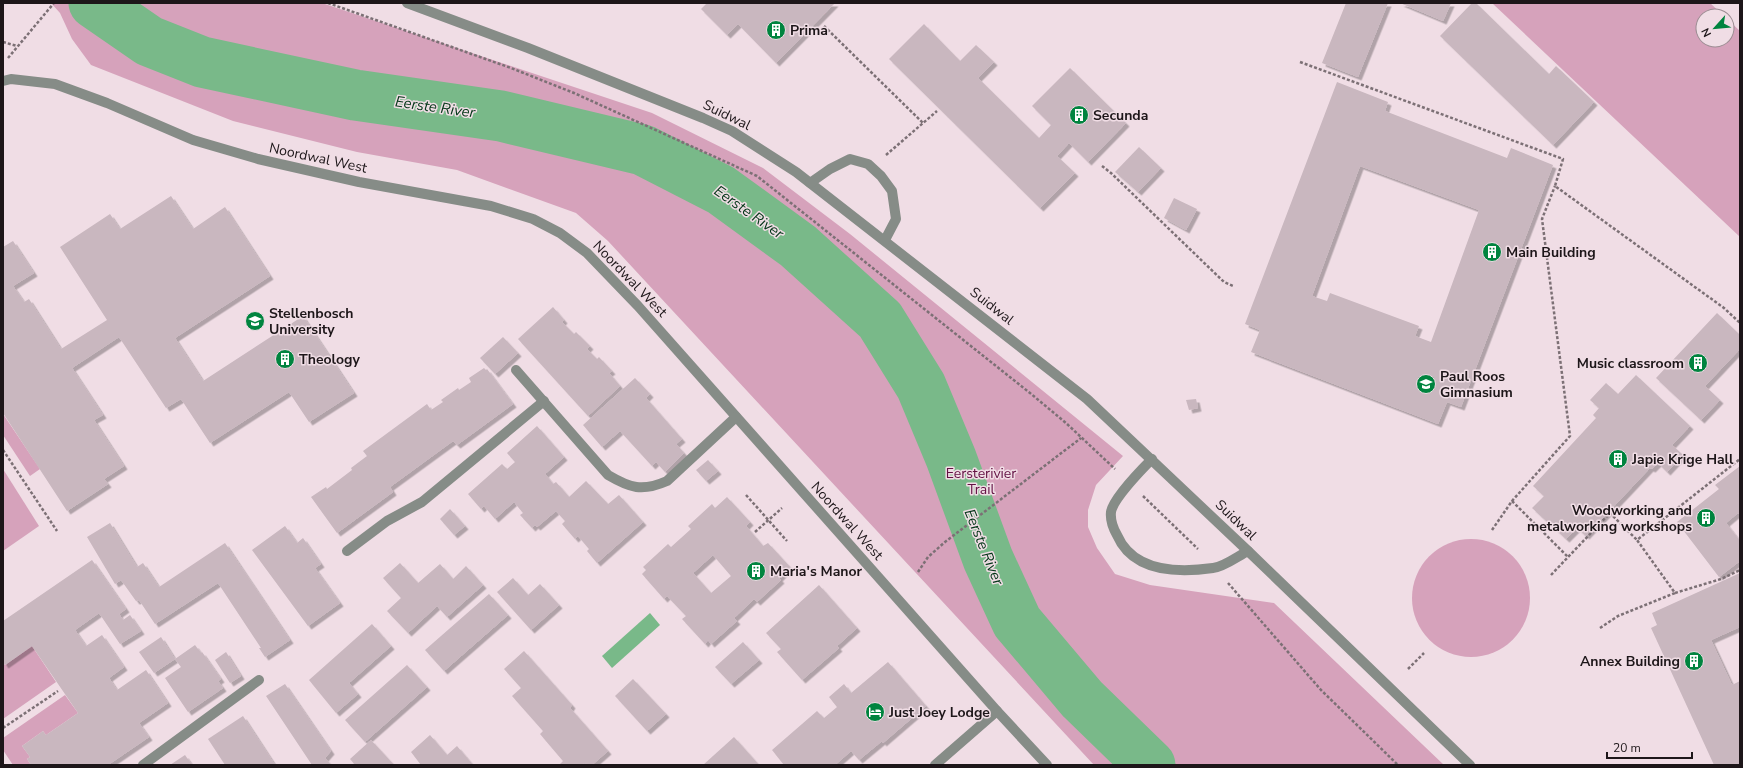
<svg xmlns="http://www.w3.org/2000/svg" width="1743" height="768" font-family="'Nunito Sans',sans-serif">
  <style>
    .green { fill: #d6a2bb }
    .water { fill: #79b989 }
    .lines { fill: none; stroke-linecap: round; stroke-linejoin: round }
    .river { stroke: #79b989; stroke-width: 51 }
    .building { fill: #c9b7bf; fill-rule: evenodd; filter: url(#shadow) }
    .path { stroke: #7c7075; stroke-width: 2.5; stroke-dasharray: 3 2; stroke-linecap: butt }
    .minor { stroke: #868c87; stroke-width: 10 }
    .labels { text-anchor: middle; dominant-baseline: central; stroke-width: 3; stroke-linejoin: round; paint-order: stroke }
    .poi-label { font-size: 14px; font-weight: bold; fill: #1d1619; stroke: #f0dde5; text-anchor: start }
    .street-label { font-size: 14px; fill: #1d1619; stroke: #f0dde5 }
    .park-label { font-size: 14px; fill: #631143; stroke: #f0dde5 }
    .water-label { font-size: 15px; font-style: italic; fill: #033617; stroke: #f0dde5 }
  </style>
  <defs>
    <filter id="shadow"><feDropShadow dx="3.5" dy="3.5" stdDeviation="0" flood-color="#0004"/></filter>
  </defs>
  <rect width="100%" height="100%" fill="#f0dde5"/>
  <g class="green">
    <polygon points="51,3 322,3 652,113 763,168 850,234 1123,456 1096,485 1088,510 1088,527 1097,548 1115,574 1150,585 1274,603 1444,765 1094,765 608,241 576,213 457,170 357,152 233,121 91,65 72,39 60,13"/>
    <polygon points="1492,3 1710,3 1724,16 1703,16 1703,40 1727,40 1727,19 1740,31 1740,237"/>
    <polygon points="3,414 40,469 30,476 3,435"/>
    <polygon points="3,469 39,526 3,551"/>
    <circle cx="1471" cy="598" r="59"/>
    <polygon points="32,646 56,682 3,719 3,662 5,665"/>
    <polygon points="65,695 78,713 46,735 43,731 22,746 30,757 27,759 31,765 13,765 3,750 3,738"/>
  </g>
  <polygon class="water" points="650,613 660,625 612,668 602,656"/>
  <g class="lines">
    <polyline class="river" points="94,3 149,41 202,62 355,95 501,116 643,150 721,190 798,246 880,320 921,386 951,458 988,559 1017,622 1082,699 1150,765"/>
  </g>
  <g class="building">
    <polygon points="707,3 835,3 776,63 738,24 727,35 701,9"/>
    <polygon points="1346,3 1388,3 1358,77 1322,63"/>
    <polygon points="1400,3 1451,3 1443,21"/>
    <polygon points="1472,3 1476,3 1549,74 1556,66 1594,102 1553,145 1440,36"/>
    <polygon points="924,24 960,61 976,45 994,62 978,78 1039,138 1051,125 1032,106 1070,68 1126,123 1088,162 1069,143 1057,156 1075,173 1040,208 889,59"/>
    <path d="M 1337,82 L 1388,102 L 1385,111 L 1507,158 L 1511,148 L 1553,165 L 1461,407 L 1447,402 L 1438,424 L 1251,352 L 1260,330 L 1245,324 ZM 1360,166 L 1479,210 L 1431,342 L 1415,336 L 1419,326 L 1330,293 L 1327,301 L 1312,296 Z"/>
    <polygon points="1139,147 1161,168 1138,192 1115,172"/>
    <polygon points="171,196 193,229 225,207 270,276 175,338 203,381 303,316 354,393 309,422 289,392 210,443 181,399 166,408 119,337 72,368 103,415 94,420 124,466 104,479 108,484 67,511 3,413 3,247 13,241 34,273 13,286 24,302 29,299 61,349 107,320 60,247 110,214 120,229"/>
    <polygon points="1174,198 1197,209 1186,230 1164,218"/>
    <polygon points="553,307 564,320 562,322 574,334 576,332 590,346 587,349 597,359 599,357 612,371 609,373 620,386 588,416 518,339"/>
    <polygon points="1717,313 1740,335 1740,349 1705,386 1720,400 1701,420 1656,378"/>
    <polygon points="503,337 518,353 495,374 480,358"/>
    <polygon points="484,368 486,370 487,369 513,404 457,445 453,441 390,487 393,492 337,533 311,497 326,487 327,489 352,470 351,468 367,456 363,451 427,404 431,410 443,402 441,400 458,388 459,390 471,382 469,378"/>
    <polygon points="1636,375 1690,426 1672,445 1683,455 1667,472 1658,463 1652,469 1650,468 1586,536 1577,528 1566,539 1532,508 1544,496 1533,486 1596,418 1593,415 1599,408 1590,400 1606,383 1618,394"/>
    <polygon points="635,378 650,394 646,398 682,439 676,444 684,453 665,472 656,462 652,466 620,431 602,447 583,425"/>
    <polygon points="1196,399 1198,408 1189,410 1186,400"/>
    <polygon points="537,426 564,457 545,474 553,484 556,482 569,497 586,481 608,504 619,495 643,522 597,563 587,551 589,549 578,536 575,539 562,524 565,521 556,511 537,527 535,525 532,528 520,515 523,513 514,502 495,519 484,506 481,509 468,494 502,464 507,469 515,462 507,453"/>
    <polygon points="708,460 718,471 706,481 696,470"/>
    <polygon points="1740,466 1740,515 1738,513 1726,523 1740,541 1740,561 1719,577 1677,522 1719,489 1715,485"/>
    <path d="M 727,497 L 750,522 L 746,526 L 763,546 L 768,543 L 790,567 L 779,578 L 781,580 L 757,602 L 754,599 L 734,618 L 737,621 L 711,644 L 708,640 L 705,644 L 682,619 L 686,616 L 667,596 L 664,599 L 642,574 L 646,570 L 643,567 L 668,544 L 671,547 L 691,529 L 688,526 L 712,504 L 715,508 ZM 713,555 L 731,576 L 711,593 L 693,573 Z"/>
    <polygon points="450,509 465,526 454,535 440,519"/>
    <polygon points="110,523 137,567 143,563 159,587 225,543 290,640 265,657 259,648 261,648 218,583 155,624 139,600 136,601 121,580 115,584 87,537"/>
    <polygon points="285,526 297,543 303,538 321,564 315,568 340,603 308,626 252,550"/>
    <polygon points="92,560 126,609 119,614 123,620 130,615 141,631 120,644 99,613 75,630 86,646 102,635 124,667 109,678 117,690 146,670 168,703 139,723 149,737 108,765 31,765 27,759 30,757 22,746 43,731 46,735 78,713 32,646 5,665 3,662 3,621"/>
    <polygon points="400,563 418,583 440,564 453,579 466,566 483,585 447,617 437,606 408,633 387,611 401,598 383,578"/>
    <polygon points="1740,573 1740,627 1711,640 1732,685 1740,681 1740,765 1714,765 1651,628 1657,625 1652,613"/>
    <polygon points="513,578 528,595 540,584 559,605 531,630 497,592"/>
    <polygon points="819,585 857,628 837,646 839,648 802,680 777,652 781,649 766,633"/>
    <polygon points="489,594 508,615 444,671 425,650"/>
    <polygon points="372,624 391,646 349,683 358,694 336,713 309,680"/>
    <polygon points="161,637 175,659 154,673 139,652"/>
    <polygon points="743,642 759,660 731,684 715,667"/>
    <polygon points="195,645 201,653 202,652 221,679 218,681 223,688 188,712 165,678 181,667 175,659"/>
    <polygon points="524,651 572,705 570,708 608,751 592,765 584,763 582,765 559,765 563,761 540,734 543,731 512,696 521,688 504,669"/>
    <polygon points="226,652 241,676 230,683 215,660"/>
    <polygon points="888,662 926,706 883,743 882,741 859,760 851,751 835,765 784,765 772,750 817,711 824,718 837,707 829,697 844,684 851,693"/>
    <polygon points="407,665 427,687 365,742 345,720"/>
    <polygon points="633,679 666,714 647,731 615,696"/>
    <polygon points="285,684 331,751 325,758 331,765 312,765 266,696"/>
    <polygon points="243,716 275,765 225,765 208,739"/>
    <polygon points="430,735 447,755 457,746 473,765 421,765 411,752"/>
    <polygon points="734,737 759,765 703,765"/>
    <polygon points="371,740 394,765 355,765 350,759"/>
    <polygon points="185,755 192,765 170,765"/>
  </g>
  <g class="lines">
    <g class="path">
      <polyline points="328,3 511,68 574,93 757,176 1030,393 1066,423 1115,469"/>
      <polyline points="824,26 923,123"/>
      <polyline points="3,42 17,46"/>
      <polyline points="8,58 54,3"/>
      <polyline points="1300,62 1563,159 1555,186 1724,308 1740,323"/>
      <polyline points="886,155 937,111"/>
      <polyline points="1102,166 1111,173 1224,282 1233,286"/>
      <polyline points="3,450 57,531"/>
      <polyline points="746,495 787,541"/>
      <polyline points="1143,496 1198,549"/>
      <polyline points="1512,501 1568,557"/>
      <polyline points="1492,530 1512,501 1570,436 1542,219 1555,186"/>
      <polyline points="755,532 782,508"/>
      <polyline points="918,572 928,557 945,542 1081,438"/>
      <polyline points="1551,575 1610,513 1637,540"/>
      <polyline points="1228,583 1321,690 1398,765"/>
      <polyline points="1675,593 1721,579 1740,570"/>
      <polyline points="1600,628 1618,616 1675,593 1637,540 1740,459"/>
      <polyline points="1408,669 1424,653"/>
      <polyline points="3,728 58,691"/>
    </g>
    <g class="minor">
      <polyline points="407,3 528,48 703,118 732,131 796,172 1087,399 1248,551 1470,765"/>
      <polyline points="3,81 11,79 55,84 107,103 193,140 258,159 359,182 491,206 533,219 560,233 587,253 638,306 997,711 1047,765"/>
      <polyline points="810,183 830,169 850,159 868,164 881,176 892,191 896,219 885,240"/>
      <path d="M 516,370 L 608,475 C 630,488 642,492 667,481 L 736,417"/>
      <path d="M 1152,459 C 1142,469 1113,499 1111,512 C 1110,521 1113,528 1117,535 C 1133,572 1178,573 1213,568 C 1224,567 1238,556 1248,551"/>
      <polyline points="347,551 387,521 422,502 544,401"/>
      <polyline points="143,765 259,680"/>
      <polyline points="935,765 997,711"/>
    </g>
  </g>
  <defs>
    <symbol id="building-disc" viewBox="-11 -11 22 22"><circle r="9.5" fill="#00843f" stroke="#f0dde5"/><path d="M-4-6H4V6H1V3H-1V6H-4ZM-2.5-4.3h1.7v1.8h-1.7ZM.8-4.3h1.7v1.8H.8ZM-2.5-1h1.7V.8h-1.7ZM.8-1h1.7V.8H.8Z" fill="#fff"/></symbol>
    <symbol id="university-disc" viewBox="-11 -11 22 22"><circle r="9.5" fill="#00843f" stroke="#f0dde5"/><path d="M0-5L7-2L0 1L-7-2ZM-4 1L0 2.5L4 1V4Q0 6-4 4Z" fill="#fff"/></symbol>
    <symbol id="school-disc" viewBox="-11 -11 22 22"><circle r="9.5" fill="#00843f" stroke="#f0dde5"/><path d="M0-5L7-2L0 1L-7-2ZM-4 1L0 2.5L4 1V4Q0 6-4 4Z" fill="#fff"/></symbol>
    <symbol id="hotel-disc" viewBox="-11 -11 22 22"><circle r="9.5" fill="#00843f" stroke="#f0dde5"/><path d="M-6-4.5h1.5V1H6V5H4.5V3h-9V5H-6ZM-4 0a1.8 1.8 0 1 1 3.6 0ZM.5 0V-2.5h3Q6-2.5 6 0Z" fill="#fff"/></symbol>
  </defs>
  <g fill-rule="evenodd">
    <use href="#building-disc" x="765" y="19" width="22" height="22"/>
    <use href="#building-disc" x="1068" y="104" width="22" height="22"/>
    <use href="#building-disc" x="1481" y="241" width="22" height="22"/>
    <use href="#university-disc" x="244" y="310" width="22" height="22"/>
    <use href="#building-disc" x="274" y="348" width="22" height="22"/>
    <use href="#building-disc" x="1687" y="352" width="22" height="22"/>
    <use href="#school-disc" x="1415" y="373" width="22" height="22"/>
    <use href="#building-disc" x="1607" y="448" width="22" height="22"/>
    <use href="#building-disc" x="1695" y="507" width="22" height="22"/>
    <use href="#building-disc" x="745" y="560" width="22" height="22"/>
    <use href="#building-disc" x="1683" y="650" width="22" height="22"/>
    <use href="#hotel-disc" x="864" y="701" width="22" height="22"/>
  </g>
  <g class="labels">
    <g class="poi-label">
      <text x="790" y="30">Prima</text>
      <text x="1093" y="115">Secunda</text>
      <text x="1506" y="252">Main Building</text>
      <text x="269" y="313">Stellenbosch<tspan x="269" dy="16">University</tspan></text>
      <text x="299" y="359">Theology</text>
      <text x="1684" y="363" text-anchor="end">Music classroom</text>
      <text x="1440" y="376">Paul Roos<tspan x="1440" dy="16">Gimnasium</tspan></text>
      <text x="1632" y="459">Japie Krige Hall</text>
      <text x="1692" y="510" text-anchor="end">Woodworking and<tspan x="1692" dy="16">metalworking workshops</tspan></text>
      <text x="770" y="571">Maria's Manor</text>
      <text x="1680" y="661" text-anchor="end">Annex Building</text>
      <text x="889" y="712">Just Joey Lodge</text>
    </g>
    <g class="street-label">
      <text transform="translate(727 115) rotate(26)">Suidwal</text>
      <text transform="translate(318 158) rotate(12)">Noordwal West</text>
      <text transform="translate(630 279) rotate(46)">Noordwal West</text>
      <text transform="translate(992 306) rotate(38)">Suidwal</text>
      <text transform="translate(1236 520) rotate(44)">Suidwal</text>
      <text transform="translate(847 521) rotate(48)">Noordwal West</text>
    </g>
    <g class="park-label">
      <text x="981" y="473">Eersterivier<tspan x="981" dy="16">Trail</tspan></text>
    </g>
    <g class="water-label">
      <text transform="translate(435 107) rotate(8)">Eerste River</text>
      <text transform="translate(749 212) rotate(35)">Eerste River</text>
      <text transform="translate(984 547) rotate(68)">Eerste River</text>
    </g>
  </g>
  <rect width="1743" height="768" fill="none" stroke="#1d1619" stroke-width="8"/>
  <g transform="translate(1715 28) rotate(243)"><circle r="19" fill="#f0dde5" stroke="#9c8d93"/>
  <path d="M0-3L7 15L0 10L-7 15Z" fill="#00843f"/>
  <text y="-6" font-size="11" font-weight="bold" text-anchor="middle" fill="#1d1619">N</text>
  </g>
  <path d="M1607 752v6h85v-6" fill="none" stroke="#1d1619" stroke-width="2"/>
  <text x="1613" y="752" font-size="12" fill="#1d1619" stroke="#f0dde5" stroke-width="3" paint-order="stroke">20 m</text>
</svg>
